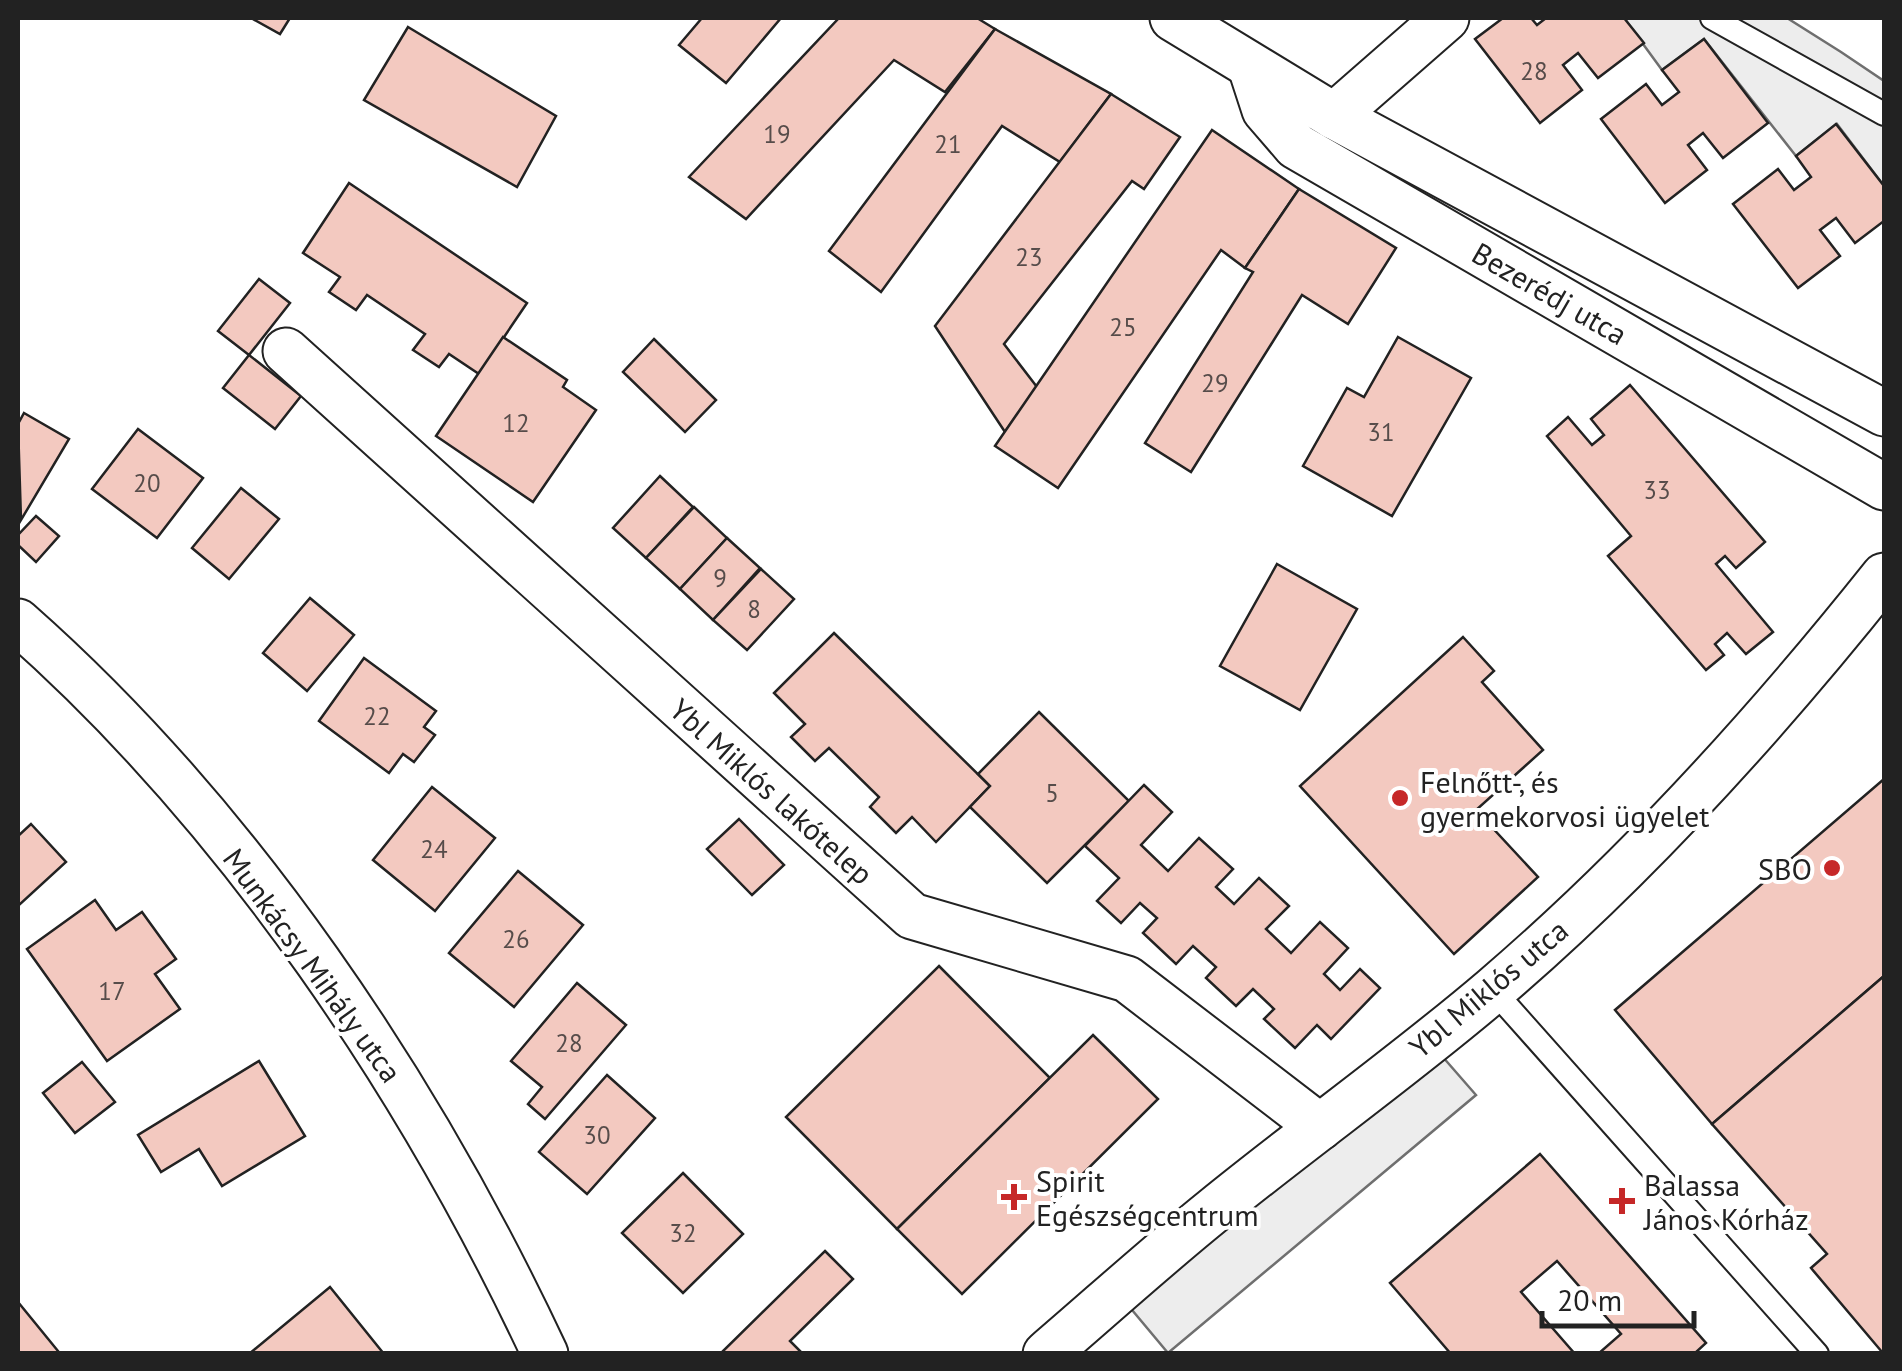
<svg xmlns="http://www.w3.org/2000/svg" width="1902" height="1371" font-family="'PT Sans',sans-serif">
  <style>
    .parking { fill: #ededed; stroke: #6f6f6f; stroke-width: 2.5 }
    .building { fill: #f3c9c0; stroke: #222; stroke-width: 2.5 }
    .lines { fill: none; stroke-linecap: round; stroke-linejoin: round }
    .service-casing { stroke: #222; stroke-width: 26 }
    .minor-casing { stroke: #222; stroke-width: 49 }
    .service { stroke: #fff; stroke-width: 22 }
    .minor { stroke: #fff; stroke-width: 45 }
    .poi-dot { fill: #c62828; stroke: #fff; stroke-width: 4 }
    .labels { text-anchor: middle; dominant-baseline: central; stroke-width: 8; stroke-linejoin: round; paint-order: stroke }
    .number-label { font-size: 25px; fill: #564c4a }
    .street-label { font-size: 30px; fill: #222; stroke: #fff }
    .poi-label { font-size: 30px; fill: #222; stroke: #fff; text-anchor: start }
  </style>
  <rect width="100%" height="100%" fill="#fff"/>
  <g class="parking">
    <polygon points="1624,18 1787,18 1841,52 1884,81 1884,186 1837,124 1796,156 1704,39 1662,70"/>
    <polygon points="1428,1040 1476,1095 1168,1353 1117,1292"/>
  </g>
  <g class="building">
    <polygon points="251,18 290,18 280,34"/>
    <polygon points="702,18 781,18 726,83 679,45"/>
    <polygon points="839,18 977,18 995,29 945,92 894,60 746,219 689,177"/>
    <polygon points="1503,18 1531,18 1537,25 1546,18 1624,18 1644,43 1598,78 1578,53 1563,65 1582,90 1540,123 1475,39"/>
    <polygon points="408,27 556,116 517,187 364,100"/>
    <polygon points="995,29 1111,94 1060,162 1002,126 881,292 829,251"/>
    <polygon points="1704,39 1768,123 1723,158 1703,133 1688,145 1707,170 1665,203 1601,119 1646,84 1662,105 1679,92 1662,70"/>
    <polygon points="1111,94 1180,137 1144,189 1132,181 1004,344 1037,387 1005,432 935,326"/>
    <polygon points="1836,124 1884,186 1884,221 1855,243 1836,218 1820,230 1840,256 1798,288 1733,204 1778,169 1794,190 1811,177 1796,156"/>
    <polygon points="1212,130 1299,189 1245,268 1221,250 1058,488 995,446"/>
    <polygon points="349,183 527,303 479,374 449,354 439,367 413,350 425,334 367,295 356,310 329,292 340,277 303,253"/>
    <polygon points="1299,189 1396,248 1348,324 1302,295 1191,472 1145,443 1253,272 1245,268"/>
    <polygon points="259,279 290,303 249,355 218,331"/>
    <polygon points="503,337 567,380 563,387 596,410 533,502 436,436"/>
    <polygon points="1398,337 1471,378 1392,516 1303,466 1347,388 1364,397"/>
    <polygon points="654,339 716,400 685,432 623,372"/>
    <polygon points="249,355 301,396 275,429 223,388"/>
    <polygon points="1630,385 1765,542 1736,568 1725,556 1716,564 1773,632 1746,654 1727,633 1715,644 1724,655 1706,670 1608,556 1631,536 1547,436 1568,417 1592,445 1604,435 1591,419"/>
    <polygon points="24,413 69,439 21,520 18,424"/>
    <polygon points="138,429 203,478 157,538 92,489"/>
    <polygon points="660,476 693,507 646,558 613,528"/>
    <polygon points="241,488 279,519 229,579 192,548"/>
    <polygon points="694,507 727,538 680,589 646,558"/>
    <polygon points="36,516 59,536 36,562 18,545 18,535"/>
    <polygon points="727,538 760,568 713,620 680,589"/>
    <polygon points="1277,564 1357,609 1300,710 1220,666"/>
    <polygon points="761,569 794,599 747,650 713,620"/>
    <polygon points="310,598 354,635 307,691 263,653"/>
    <polygon points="834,633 990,786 936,842 912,817 896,833 870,807 879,797 829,748 815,761 791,737 805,724 774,693"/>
    <polygon points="1463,637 1494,671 1482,682 1543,750 1476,810 1538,877 1454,954 1300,786"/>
    <polygon points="364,658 436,711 424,727 435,735 414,762 403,754 389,773 319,721"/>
    <polygon points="1039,712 1129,801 1047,883 970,807 990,786 978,774"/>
    <polygon points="1884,779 1884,976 1712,1124 1615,1010"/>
    <polygon points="1144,785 1172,812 1141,845 1168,871 1199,838 1233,869 1216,887 1234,904 1259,878 1289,906 1266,929 1291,953 1320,922 1348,948 1324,974 1340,990 1360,969 1380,988 1331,1039 1317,1025 1295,1048 1264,1019 1274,1009 1253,989 1236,1006 1206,978 1216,967 1193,946 1176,964 1143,933 1157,918 1140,903 1121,923 1097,901 1119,878 1085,846"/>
    <polygon points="432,787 495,838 435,911 373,860"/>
    <polygon points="739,819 784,865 752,895 707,849"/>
    <polygon points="31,824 66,862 18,906 18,836"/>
    <polygon points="518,871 583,925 514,1007 449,953"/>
    <polygon points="95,900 116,930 142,912 176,959 155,974 180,1009 107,1061 27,949"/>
    <polygon points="939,966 1050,1078 897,1229 786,1117"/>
    <polygon points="1884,976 1884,1350 1882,1352 1811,1268 1827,1254 1712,1124"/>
    <polygon points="577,983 626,1025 545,1119 528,1104 542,1087 511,1061"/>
    <polygon points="1093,1035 1158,1099 962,1294 897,1229"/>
    <polygon points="259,1061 305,1136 222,1186 199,1149 161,1172 138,1135"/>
    <polygon points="82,1062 115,1102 75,1133 43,1093"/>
    <polygon points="607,1075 655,1118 587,1194 539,1152"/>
    <polygon points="1540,1154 1706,1343 1694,1354 1598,1354 1621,1334 1557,1261 1521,1292 1575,1354 1451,1354 1390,1283"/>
    <polygon points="683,1173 743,1234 683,1293 622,1233"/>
    <polygon points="825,1251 853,1279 790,1341 803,1354 720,1354"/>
    <polygon points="330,1287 384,1354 249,1354"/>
    <polygon points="18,1302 58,1351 56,1354 18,1354"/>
  </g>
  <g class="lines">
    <defs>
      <g id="service">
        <polyline points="1712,18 1884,114"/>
        <polyline points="1493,990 1817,1354"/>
      </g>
      <g id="minor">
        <polyline points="1173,18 1334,116 1884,413"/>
        <polyline points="1251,67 1265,110 1296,146 1884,487"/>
        <polyline points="1334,116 1446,18"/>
        <polyline points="286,351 912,916 1127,979 1320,1127"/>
        <path d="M 18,622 C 240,818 420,1087 545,1354"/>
        <path d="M 1046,1354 C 1102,1306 1157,1256 1214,1210 C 1306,1135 1404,1066 1494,989 C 1638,866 1766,724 1884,576"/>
      </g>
    </defs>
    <use href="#service" class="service-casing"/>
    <use href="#minor" class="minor-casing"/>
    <use href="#service" class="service"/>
    <use href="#minor" class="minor"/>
  </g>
  <g class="poi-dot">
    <circle cx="1400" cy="798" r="10"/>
    <circle cx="1832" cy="868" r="10"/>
    <path d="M1009 1182h10v10h10v10h-10v10h-10v-10h-10v-10h10z"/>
    <path d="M1617 1186h10v10h10v10h-10v10h-10v-10h-10v-10h10z"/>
  </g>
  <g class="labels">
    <g class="number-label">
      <text x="1534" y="71">28</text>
      <text x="777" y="134">19</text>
      <text x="948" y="144">21</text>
      <text x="1029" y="257">23</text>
      <text x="1123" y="327">25</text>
      <text x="1215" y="383">29</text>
      <text x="516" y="423">12</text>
      <text x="1381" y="432">31</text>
      <text x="147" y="483">20</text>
      <text x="1657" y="490">33</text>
      <text x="720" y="578">9</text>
      <text x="754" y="609">8</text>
      <text x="377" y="716">22</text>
      <text x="1052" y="793">5</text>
      <text x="434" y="849">24</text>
      <text x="516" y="939">26</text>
      <text x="112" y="991">17</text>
      <text x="569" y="1043">28</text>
      <text x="597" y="1135">30</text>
      <text x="683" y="1233">32</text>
    </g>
    <g class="street-label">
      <text transform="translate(1550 293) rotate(30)">Bezerédj utca</text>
      <text transform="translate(772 791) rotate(42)">Ybl Miklós lakótelep</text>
      <text transform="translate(313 965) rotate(54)">Munkácsy Mihály utca</text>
      <text transform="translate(1488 988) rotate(-40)">Ybl Miklós utca</text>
    </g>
    <g class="poi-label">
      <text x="1420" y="781">Felnőtt-, és<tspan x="1420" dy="34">gyermekorvosi ügyelet</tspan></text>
      <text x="1812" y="868" text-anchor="end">SBO</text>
      <text x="1036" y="1180">Spirit<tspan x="1036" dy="34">Egészségcentrum</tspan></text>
      <text x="1644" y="1184">Balassa<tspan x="1644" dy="34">János Kórház</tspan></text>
    </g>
  </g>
  <rect width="1902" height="1371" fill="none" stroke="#222222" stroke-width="40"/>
  <path d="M1542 1311v15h152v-15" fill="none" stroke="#222222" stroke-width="5"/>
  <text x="1557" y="1311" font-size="30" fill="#222222" stroke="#ffffff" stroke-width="8" paint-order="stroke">20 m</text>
</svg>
